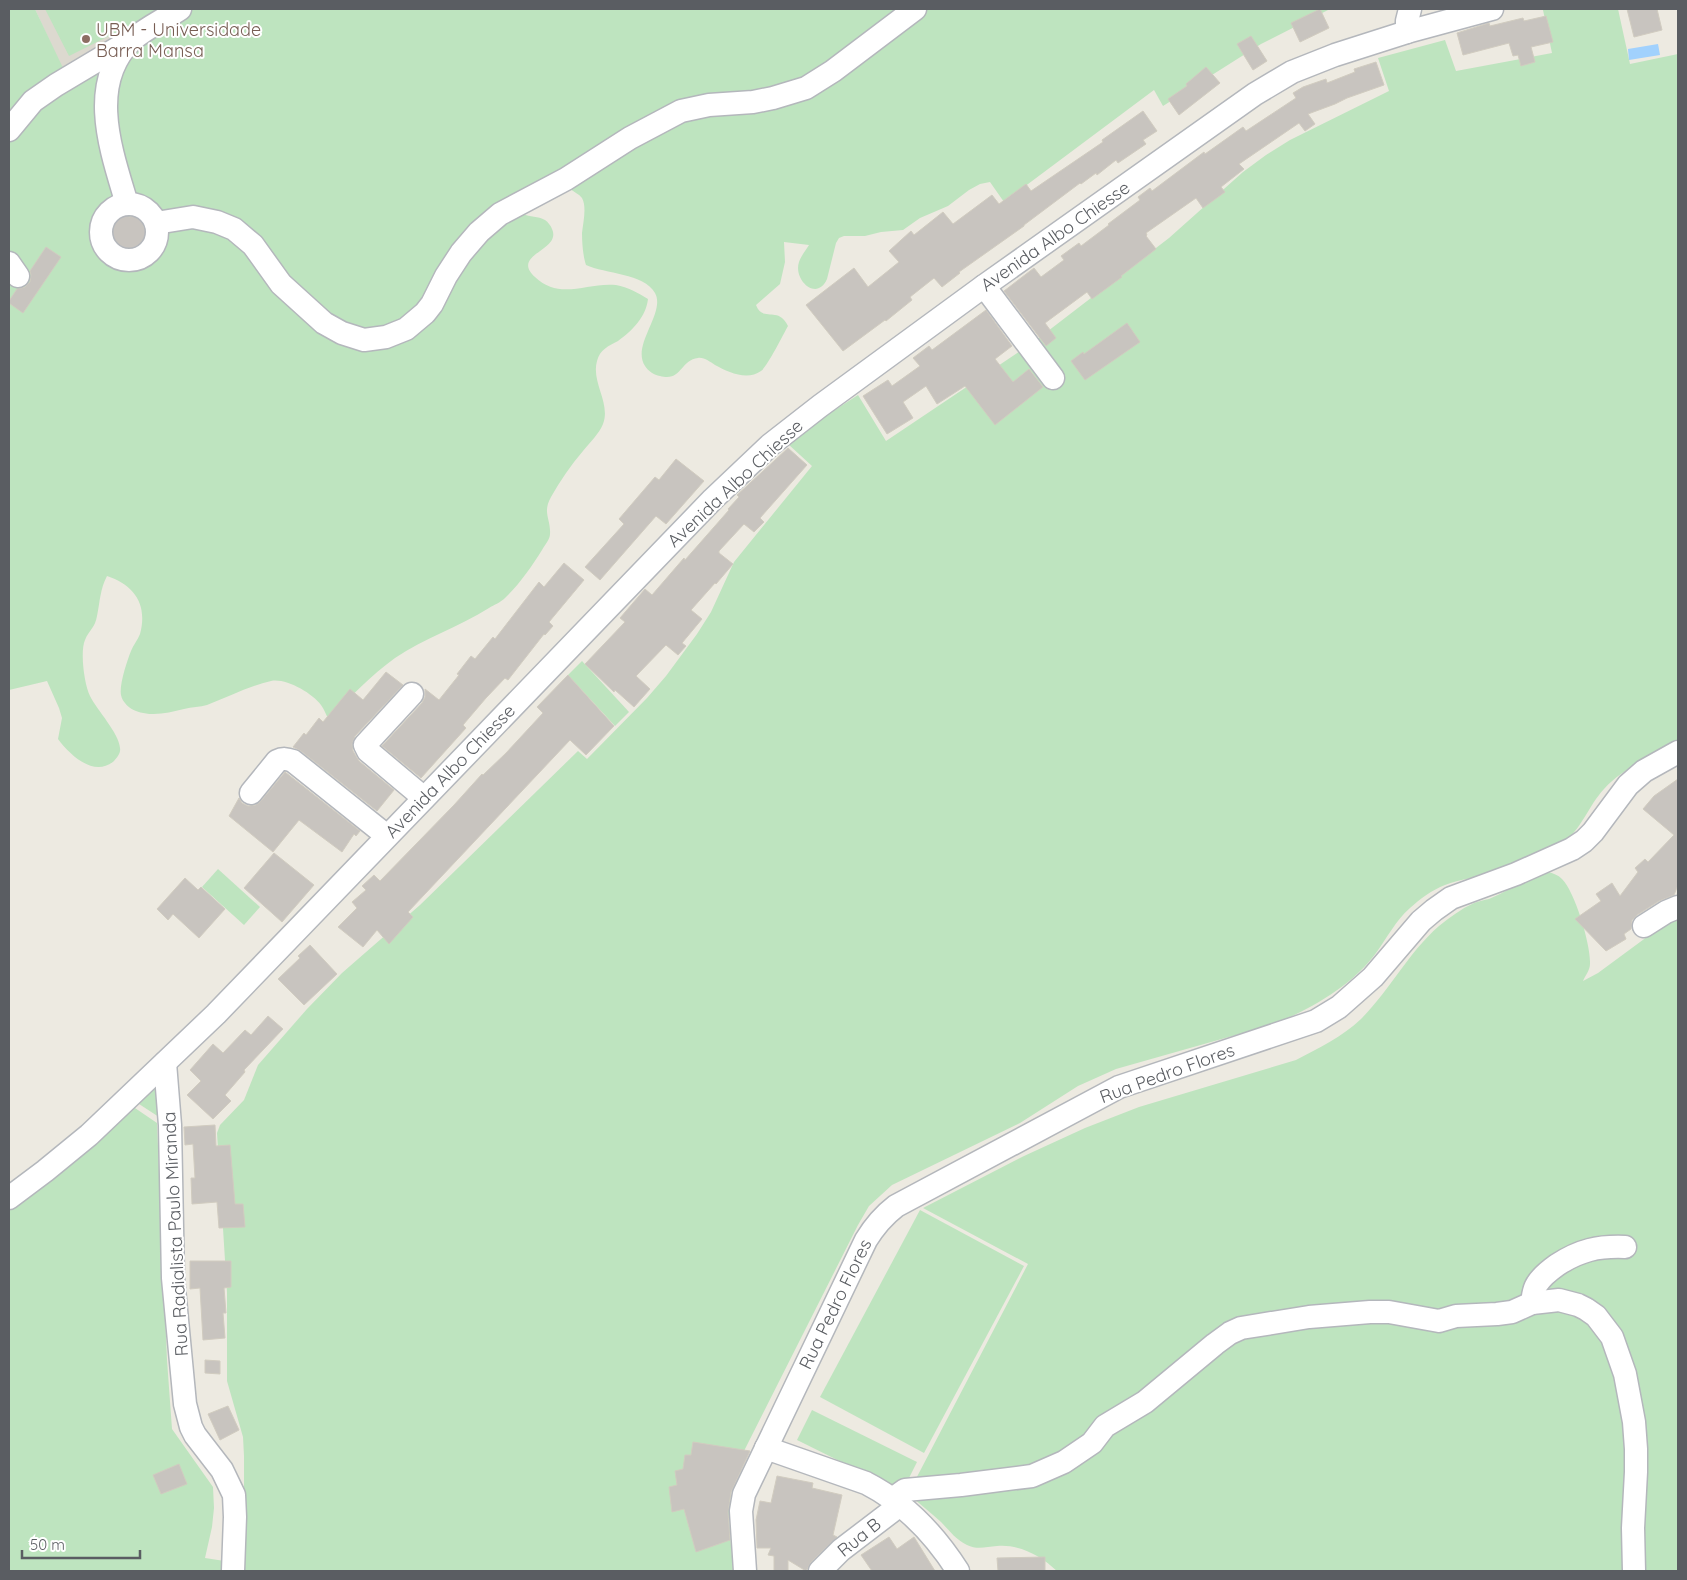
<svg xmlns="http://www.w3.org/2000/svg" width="1687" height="1580" font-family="Quicksand,sans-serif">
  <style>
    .education { fill: #dcd9cf }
    .green { fill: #bee4bf }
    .water { fill: #a1d1fd }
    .building { fill: #c8c4bf; stroke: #d1ccc0 }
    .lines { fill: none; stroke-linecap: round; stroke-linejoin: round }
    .minor-casing { stroke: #b4b7bc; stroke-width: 25 }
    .minor { stroke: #fff; stroke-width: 22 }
    .education-dot { fill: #8d6e63; stroke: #fff; stroke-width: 2 }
    .labels { text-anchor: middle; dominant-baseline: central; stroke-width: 4; stroke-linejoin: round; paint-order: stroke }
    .education-label { font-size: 18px; fill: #785e54; stroke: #fff; text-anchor: start }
    .street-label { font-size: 18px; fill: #5a5d62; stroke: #fff }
  </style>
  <rect width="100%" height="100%" fill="#edeae1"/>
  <polygon class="education" points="35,9 183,9 63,70"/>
  <g class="green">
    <path d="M 9,9 L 35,9 L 64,70 L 183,9 L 1330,9 L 1261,44 L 1163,106 L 1154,90 L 1004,202 L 990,182 L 980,184 L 969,190 L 948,206 L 920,218 L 903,230 L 881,232 L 865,236 L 844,236 L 839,238 L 836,243 L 827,279 C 817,302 793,280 799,262 C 801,256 806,250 809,245 L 784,242 L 785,262 L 780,284 L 756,305 C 763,323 778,305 788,326 C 783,335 767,367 761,371 C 747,381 728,372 715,365 C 710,362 704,357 698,358 C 680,360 682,382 660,376 C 654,375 648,371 645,366 C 631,345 666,313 655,293 C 644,273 605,274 586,265 C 583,256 582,243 582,233 C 583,223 587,207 582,198 C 579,194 574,192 570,189 L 523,214 C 530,217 538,216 545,220 C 548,222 551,226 552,229 C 562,251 510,254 535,277 C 560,301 587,282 616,285 C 628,287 638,293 648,299 C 646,317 632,331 618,341 C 609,346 600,349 597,361 C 591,382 611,403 603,424 C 599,434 590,442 583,451 C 571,465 560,481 551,497 C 542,513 551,519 550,534 C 550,539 545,545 542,550 C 532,566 519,585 505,598 C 501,602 494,605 489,608 C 459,627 424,638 395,658 C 371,675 350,698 328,719 C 326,714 324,709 321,705 C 312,693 286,678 271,681 C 249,686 228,697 207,705 C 200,707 192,707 184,709 C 168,713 152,717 136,711 C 130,709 122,702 121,695 C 119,685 127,661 131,651 C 133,645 138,640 140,634 C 148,604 134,585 107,576 C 100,589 100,602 97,616 C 95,628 89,630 85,640 C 80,651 84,684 90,696 C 97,710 119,733 120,748 C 121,753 117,758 114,761 C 94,778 70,755 58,739 L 62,718 L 59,708 L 47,681 L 9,690 Z"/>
    <polygon points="45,9 163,9 69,56"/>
    <path d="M 1548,9 L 1618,9 L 1630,64 L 1678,54 L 1678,744 C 1652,756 1624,767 1604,789 C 1589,805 1581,830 1563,843 C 1555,848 1544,851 1535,855 C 1521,861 1507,867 1493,872 C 1477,878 1460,879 1445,885 C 1432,890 1420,899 1410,908 C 1396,920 1387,938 1376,953 C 1351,987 1309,1010 1271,1025 L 1116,1069 L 1078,1086 L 1020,1123 L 892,1185 L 869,1206 L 858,1225 L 745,1449 C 740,1463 733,1478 731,1493 C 726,1518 732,1546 733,1571 L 9,1571 L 9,1209 L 132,1106 L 157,1123 L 167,1360 L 172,1429 L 213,1487 L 214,1508 L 212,1527 L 205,1558 L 231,1562 L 244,1495 L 244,1456 L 243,1437 L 227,1381 L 227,1292 L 217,1133 L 220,1125 L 244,1100 L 258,1065 L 307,1009 L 342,973 L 420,905 L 578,751 L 587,759 L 647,698 L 666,676 L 697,634 L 711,612 L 734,562 L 812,466 L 788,444 L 824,417 L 858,395 L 886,441 L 1035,341 L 1169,238 L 1243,172 L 1266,155 L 1290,140 L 1389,91 L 1378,58 L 1445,40 L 1456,71 L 1552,53 L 1543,10 Z"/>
    <polygon points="582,661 629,712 615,726 568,675"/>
    <polygon points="218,869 260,907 244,925 202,887"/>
    <path d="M 1548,872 C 1553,873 1558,875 1562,879 C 1575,892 1591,945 1590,964 C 1590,970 1585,976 1583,981 L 1598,973 L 1655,931 L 1678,918 L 1678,1571 L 1057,1571 C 1041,1556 1020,1544 997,1546 C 986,1547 977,1550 967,1545 C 956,1540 949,1530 941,1522 C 930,1512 919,1503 908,1494 L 1028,1264 L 923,1208 L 1024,1156 L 1085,1128 L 1139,1107 L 1296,1060 C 1319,1048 1342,1037 1361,1019 C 1390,990 1408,953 1439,926 C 1450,917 1461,909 1474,903 C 1479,901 1484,900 1489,899 C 1509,890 1527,879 1548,872 Z"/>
    <polygon points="161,1078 162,1119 136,1102"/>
    <polygon points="920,1210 1024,1266 924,1453 820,1397"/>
    <polygon points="812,1410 917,1462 902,1492 797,1440"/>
  </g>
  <polygon class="water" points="1658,44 1660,55 1629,60 1628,49"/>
  <g class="building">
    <polygon points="1320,9 1329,28 1300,42 1291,23"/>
    <polygon points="1627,9 1657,9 1662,30 1634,37"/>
    <polygon points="1546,16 1553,42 1531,47 1535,62 1521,66 1518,55 1513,56 1509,43 1463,55 1457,33 1489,23 1490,26 1523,18 1524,21"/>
    <polygon points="1251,36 1267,61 1253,70 1237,44"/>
    <polygon points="1376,62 1384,85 1347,98 1335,104 1308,114 1315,124 1305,131 1299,123 1239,164 1244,169 1221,187 1225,192 1203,208 1196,198 1146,233 1147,235 1146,236 1156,249 1121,276 1122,277 1092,299 1087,292 1045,323 1056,338 1046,346 1004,291 1034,268 1041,277 1064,260 1061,256 1079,243 1081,246 1109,225 1108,224 1140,200 1138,197 1150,188 1152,191 1204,152 1205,154 1243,127 1246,131 1296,98 1293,93 1303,87 1326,79 1327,83 1355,72 1354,69"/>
    <polygon points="1206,67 1220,83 1179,115 1168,99 1187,86 1186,84"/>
    <polygon points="1143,111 1157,131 1143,140 1146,144 1118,163 1116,160 1097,175 1096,173 1081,184 1080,183 1024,225 1024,226 959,272 960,273 942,287 934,278 910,297 912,300 886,321 885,320 843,351 806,305 854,268 868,287 899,262 889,251 911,231 914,235 943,212 953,224 992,195 999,204 1026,184 1031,191 1103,142 1102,140"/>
    <polygon points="136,213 144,219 143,225 146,232 147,240 130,256 112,243 113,220 121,215 130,217"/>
    <polygon points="46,247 61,257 23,313 9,303 9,301 17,289 25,287 30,282 31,275 30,271"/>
    <polygon points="986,310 1012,346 995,359 1013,382 1029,369 1043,387 995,425 965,386 937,404 926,386 903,402 913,418 887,434 863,396 888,380 892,386 920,366 913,358 929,346 932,350"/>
    <polygon points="1127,323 1140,342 1085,380 1071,361 1083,352 1084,354"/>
    <polygon points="788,448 807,465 760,518 764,522 754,532 744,524 719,551 719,553 733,564 716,584 715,583 691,610 702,619 682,643 686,646 678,655 666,645 636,676 650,689 634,707 615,690 614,692 585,664 625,622 620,618 645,589 652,595 684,558 685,560 729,510 728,509 739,497 737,495"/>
    <polygon points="676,459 704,481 666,524 656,516 600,580 585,567 624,524 619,519 655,477 659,480"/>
    <polygon points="564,563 584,580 549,622 553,626 545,635 544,634 508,680 505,678 486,698 463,725 466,728 421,778 382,746 422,703 425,697 425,689 439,700 459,675 457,674 471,656 475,659 493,637 495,639 539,582 544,587"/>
    <polygon points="386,672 403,685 355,736 352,744 353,751 359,761 394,790 377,811 301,751 293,747 304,733 306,735 319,718 323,722 350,689 363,700"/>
    <polygon points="568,675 614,726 586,755 570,740 408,912 413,917 389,944 377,930 363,947 338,927 357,908 352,902 366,890 362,886 374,875 380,881 454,805 482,774 483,775 506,753 543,713 537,707"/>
    <polygon points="285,772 360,831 356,836 354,834 342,852 299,820 273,852 229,816 239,798 242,803 248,806 256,805 261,801"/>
    <polygon points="1678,779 1678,885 1674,895 1659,901 1637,915 1632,920 1631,929 1624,934 1626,939 1606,951 1575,919 1601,901 1596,894 1612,883 1620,896 1638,872 1635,868 1645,859 1648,862 1674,835 1643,809 1654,796"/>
    <polygon points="274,853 314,885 282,922 244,888"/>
    <polygon points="185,878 198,890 201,887 225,909 199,938 173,914 168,920 157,909"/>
    <polygon points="310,945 337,974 304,1005 278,979 300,958 298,956"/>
    <polygon points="268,1016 283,1029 244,1070 245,1072 225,1095 231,1101 213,1119 187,1095 201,1081 190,1070 213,1044 223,1053 245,1030 251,1035"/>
    <polygon points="215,1125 216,1146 230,1145 235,1204 243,1204 245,1227 219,1228 217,1202 192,1204 191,1178 195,1178 193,1144 185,1145 184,1127"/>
    <polygon points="190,1261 231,1261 231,1287 224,1288 226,1313 223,1313 225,1338 203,1340 200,1288 190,1289"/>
    <polygon points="205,1360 220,1361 220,1374 205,1373"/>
    <polygon points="228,1406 239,1430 220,1440 208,1414"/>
    <polygon points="693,1442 750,1451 731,1492 728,1512 730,1540 696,1552 684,1509 672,1512 669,1487 677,1485 675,1471 683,1469 685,1455 691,1455"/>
    <polygon points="179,1464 187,1484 161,1494 153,1475"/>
    <polygon points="777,1476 813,1483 812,1488 842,1495 833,1535 837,1537 811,1562 806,1571 788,1560 788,1571 774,1571 774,1556 768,1555 771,1548 757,1548 756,1520 760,1501 771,1503"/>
    <polygon points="889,1537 897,1549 914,1537 935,1571 872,1571 861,1555"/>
    <polygon points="1045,1557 1045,1571 998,1571 997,1558"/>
  </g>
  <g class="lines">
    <defs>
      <g id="minor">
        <polyline points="1407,32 1407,21 1410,9"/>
        <polyline points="9,130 33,101 56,85 128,42"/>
        <circle cx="129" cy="232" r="28"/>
        <path d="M 127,204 C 112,153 86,84 132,40 C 146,28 165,19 180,9"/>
        <polyline points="156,223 193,217 217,222 234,229 253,245 281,284 324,323 342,333 364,340 386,337 406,329 425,313 432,304 446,276 461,253 479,232 500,214 566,179 630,138 681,111 709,105 753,102 773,98 806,88 833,71 915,9"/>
        <polyline points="9,263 18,276"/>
        <polyline points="984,286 1053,378"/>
        <polyline points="412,694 365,745 368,751 424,798"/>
        <path d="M 251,793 L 277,761 C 283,758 287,759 293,761 L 387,836"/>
        <polyline points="1644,926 1666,912 1678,907"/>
        <polyline points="165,1063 170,1125 173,1278 185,1404 191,1427 195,1435 222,1470 234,1495 235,1517 233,1571"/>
        <polyline points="9,1198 45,1171 89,1135 216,1014 713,499 770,445 820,406 984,286 1255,94 1292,72 1335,55 1407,32 1492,9"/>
        <path d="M 1532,1303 C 1533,1297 1533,1290 1537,1284 C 1542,1276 1550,1270 1557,1265 C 1580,1250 1598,1246 1625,1247"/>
        <path d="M 766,1448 L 866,1483 C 905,1503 935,1535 958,1571"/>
        <polyline points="894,1501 898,1495 905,1490 961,1485 1032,1476 1064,1462 1092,1443 1105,1426 1145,1402 1215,1344 1230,1333 1241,1328 1309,1317 1370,1312 1389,1312 1439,1321 1456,1316 1497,1314 1512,1312 1532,1303 1559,1300 1578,1305 1586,1309 1596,1316 1612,1337 1625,1374 1634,1422 1636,1449 1636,1472 1633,1528 1634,1571"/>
        <path d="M 745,1571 L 741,1511 L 744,1494 L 866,1240 C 874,1227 883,1216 896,1206 L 1119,1087 L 1316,1021 L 1339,1007 L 1373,977 L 1421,921 L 1434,910 L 1451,898 L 1516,874 L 1572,849 L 1584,841 L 1593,832 L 1628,785 L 1644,771 L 1678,752"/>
        <polyline points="820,1571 841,1550 900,1505"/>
      </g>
    </defs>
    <use href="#minor" class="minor-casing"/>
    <use href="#minor" class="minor"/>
  </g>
  <circle class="education-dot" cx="86" cy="39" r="5"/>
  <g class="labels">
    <g class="education-label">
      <text x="96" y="29">UBM - Universidade<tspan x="96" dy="21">Barra Mansa</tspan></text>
    </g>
    <g class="street-label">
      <text transform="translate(1055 236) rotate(-35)">Avenida Albo Chiesse</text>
      <text transform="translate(735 483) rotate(-43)">Avenida Albo Chiesse</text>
      <text transform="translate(450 771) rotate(-46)">Avenida Albo Chiesse</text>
      <text transform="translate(1167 1073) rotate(-20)">Rua Pedro Flores</text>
      <text transform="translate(175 1234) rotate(-93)">Rua Radialista Paulo Miranda</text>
      <text transform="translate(835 1304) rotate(-64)">Rua Pedro Flores</text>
      <text transform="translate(859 1537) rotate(-39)">Rua B</text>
    </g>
  </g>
  <rect width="1687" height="1580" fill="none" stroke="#5a5d62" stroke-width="20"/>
  <path d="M22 1550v8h118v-8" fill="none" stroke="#5a5d62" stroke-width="2.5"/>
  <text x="30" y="1550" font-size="15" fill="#5a5d62" stroke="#ffffff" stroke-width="4" paint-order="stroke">50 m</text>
</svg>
